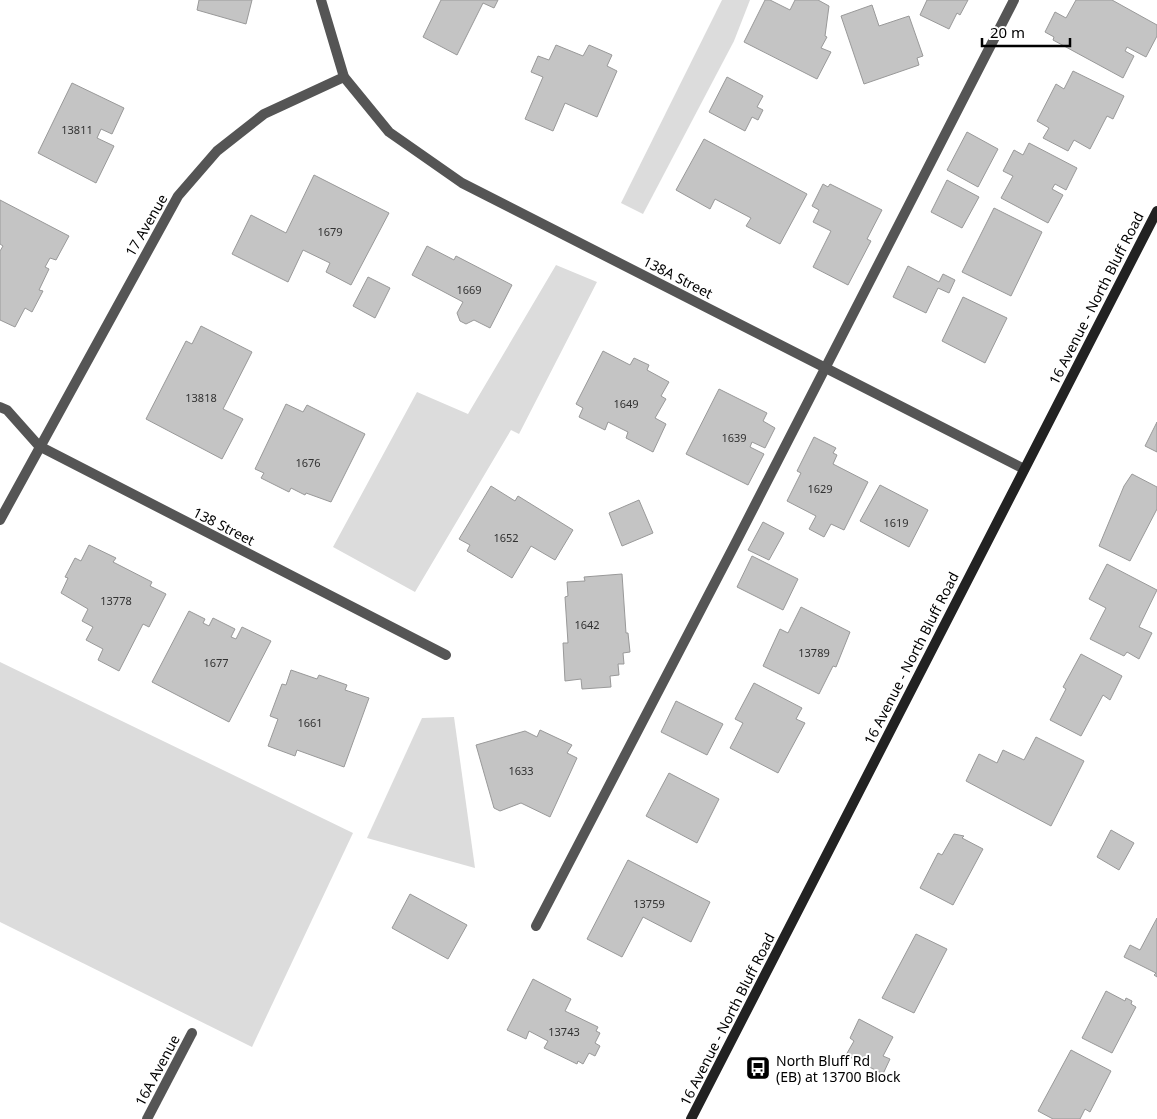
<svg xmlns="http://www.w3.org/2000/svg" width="1157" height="1119" font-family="'Noto Sans',sans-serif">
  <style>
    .green { fill: #dcdcdc }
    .building { fill: #c4c4c4; stroke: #999 }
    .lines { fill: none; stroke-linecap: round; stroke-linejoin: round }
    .service { stroke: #555; stroke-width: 10 }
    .minor { stroke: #555; stroke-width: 10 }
    .secondary { stroke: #222; stroke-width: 10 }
    .labels { text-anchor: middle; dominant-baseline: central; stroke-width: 4; stroke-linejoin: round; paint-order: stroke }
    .number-label { font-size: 11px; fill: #313131 }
    .street-label { font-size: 14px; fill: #000; stroke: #fff }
    .poi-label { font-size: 14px; fill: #000; stroke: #fff; text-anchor: start }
  </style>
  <rect width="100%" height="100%" fill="#fff"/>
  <g class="green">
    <polygon points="722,0 750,0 734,41 643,214 621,203"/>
    <polygon points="556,265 597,282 519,434 511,430 415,592 333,547 417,392 468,414"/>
    <polygon points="0,662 353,833 252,1047 0,922"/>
    <polygon points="454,717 475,868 367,838 422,718"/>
  </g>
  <g class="building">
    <polygon points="199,0 252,0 246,24 197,10"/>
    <polygon points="441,0 498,0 494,8 483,3 457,55 423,37"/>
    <polygon points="765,0 770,0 790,10 795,0 818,0 829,6 825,36 827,37 821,48 831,52 817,79 744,42"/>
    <polygon points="927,0 968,0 960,15 957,13 949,29 920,15"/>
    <polygon points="1076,0 1112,0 1157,25 1157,36 1146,57 1127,47 1125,51 1134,56 1123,78 1053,40 1054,37 1045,32 1055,12 1066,18"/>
    <polygon points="872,5 879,26 909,16 923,56 917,58 919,65 864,84 841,16"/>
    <polygon points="556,45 583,56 589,45 612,55 607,66 617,71 597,117 565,103 553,131 525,119 543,77 531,72 538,56 549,60"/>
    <polygon points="1073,71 1124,96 1113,119 1107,116 1090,149 1074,140 1068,151 1043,138 1049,128 1037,121 1056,84 1064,89"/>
    <polygon points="727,77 763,96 757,107 763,110 758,120 752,117 745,131 709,112"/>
    <polygon points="72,83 124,108 112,134 101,129 97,138 114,146 96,183 38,153"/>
    <polygon points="967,132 998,149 978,187 947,170"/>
    <polygon points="704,139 807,194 780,244 746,226 751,218 715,199 710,209 676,190"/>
    <polygon points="1029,143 1077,168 1066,190 1055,184 1052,189 1063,195 1048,223 1001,198 1013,176 1003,171 1014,150 1023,155"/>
    <polygon points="314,175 389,213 351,285 326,272 330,263 303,250 288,282 232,254 251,215 286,233"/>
    <polygon points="947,180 979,197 962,228 931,212"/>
    <polygon points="823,184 828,187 830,184 882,210 867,239 871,241 848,285 813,267 831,231 813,222 819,210 812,206"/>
    <polygon points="0,200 69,236 56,260 50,258 45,267 49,269 39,290 43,291 32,312 25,308 15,327 0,320 0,251 3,246 0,244"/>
    <polygon points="994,208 1042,232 1011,296 962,272"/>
    <polygon points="427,246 454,260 456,256 512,285 490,328 474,320 466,324 460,321 457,313 463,302 412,275"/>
    <polygon points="908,266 939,282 943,274 955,280 949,293 938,288 926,313 893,297"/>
    <polygon points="368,277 390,288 375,318 353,306"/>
    <polygon points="963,297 1007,318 985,363 942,341"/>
    <polygon points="201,326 252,352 223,409 243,419 222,459 146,419 186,341 192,344"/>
    <polygon points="603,351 630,365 634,358 649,365 647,370 669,382 661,396 666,399 655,418 666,424 653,452 626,438 628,432 608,422 605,430 579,417 583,408 576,404"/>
    <polygon points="719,389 767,413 763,421 775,428 765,448 752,442 750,447 764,454 748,485 686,454"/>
    <polygon points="286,404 303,412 307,405 365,434 331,502 306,493 305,495 291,488 289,492 261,478 264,473 255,469"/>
    <polygon points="1157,422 1157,452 1145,446"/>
    <polygon points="814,437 836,448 833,453 837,455 833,464 868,482 844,530 831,524 824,537 809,529 816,516 787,501 801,473 797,471"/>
    <polygon points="1132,474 1157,487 1157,509 1130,561 1099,546 1124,486"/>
    <polygon points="880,485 928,510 909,547 860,521"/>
    <polygon points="491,486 515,501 518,496 573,530 555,560 531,546 512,578 467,551 470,545 459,539"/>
    <polygon points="639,500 653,533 622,546 609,513"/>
    <polygon points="763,522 784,533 769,560 748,550"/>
    <polygon points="89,545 116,558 113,562 152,582 150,586 166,594 149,627 143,624 119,671 98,660 103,649 86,640 93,627 82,621 88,609 61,593 68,578 65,577 75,558 81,561"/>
    <polygon points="752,556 798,579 783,610 737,587"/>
    <polygon points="1107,564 1157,590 1139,627 1152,633 1139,659 1127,652 1124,656 1090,639 1106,608 1089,599"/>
    <polygon points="622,574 626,633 628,633 630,652 623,653 624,664 618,664 619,675 610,676 611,687 582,689 581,679 565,681 563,643 568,643 565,597 568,596 567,582 585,581 584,577"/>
    <polygon points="801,607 850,632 836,667 833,666 819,694 763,666 780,629 788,633"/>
    <polygon points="189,611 205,619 203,623 209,626 213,618 235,629 231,637 236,639 242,627 271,641 229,722 152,682"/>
    <polygon points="1081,654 1122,676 1110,700 1103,695 1081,736 1050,720 1066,689 1063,687"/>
    <polygon points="291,670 317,679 319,675 347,685 345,690 369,698 344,767 297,750 295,756 268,746 278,719 270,716 282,684 286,685"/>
    <polygon points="754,683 802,708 796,719 805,723 778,773 730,748 743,723 735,719"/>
    <polygon points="676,701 723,724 707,755 661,732"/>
    <polygon points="540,730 572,745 567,753 577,758 550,817 521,803 500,811 494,808 476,745 525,731 537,737"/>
    <polygon points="1036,737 1084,761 1051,826 966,781 979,754 997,763 1003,750 1024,760"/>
    <polygon points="669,773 719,799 697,843 646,816"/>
    <polygon points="1111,830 1134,843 1119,870 1097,857"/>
    <polygon points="954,834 964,836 962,838 983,849 953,905 920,888 938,853 942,855"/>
    <polygon points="628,860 710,902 691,942 643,917 622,957 587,939"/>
    <polygon points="410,894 467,925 448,959 392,928"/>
    <polygon points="1157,918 1157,977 1154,975 1156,973 1124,957 1130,945 1140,950"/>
    <polygon points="916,934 947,949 914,1013 882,998"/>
    <polygon points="533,979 571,999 565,1011 598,1027 596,1031 600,1033 595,1043 600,1046 595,1056 589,1053 583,1064 578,1061 577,1064 544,1048 548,1041 529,1031 526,1039 507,1030"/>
    <polygon points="1106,991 1125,1001 1126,998 1132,1001 1131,1004 1136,1007 1112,1053 1082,1038"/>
    <polygon points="859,1019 893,1037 883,1056 890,1059 883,1074 846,1055 854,1041 850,1038"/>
    <polygon points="1071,1050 1111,1071 1090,1112 1085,1109 1080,1119 1053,1119 1038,1111"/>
  </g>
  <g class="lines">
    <polyline class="service" points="536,926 734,546 1014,0"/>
    <g class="minor">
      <polyline points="321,0 344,77 389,132 462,183 1024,469"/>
      <polyline points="0,407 7,410 39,446 446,655"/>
      <polyline points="0,520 178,196 217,151 264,114 344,77"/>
      <polyline points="147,1119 192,1033"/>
    </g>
    <polyline class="secondary" points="691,1119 1157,211"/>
  </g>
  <defs>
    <symbol id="bus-square" viewBox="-11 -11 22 22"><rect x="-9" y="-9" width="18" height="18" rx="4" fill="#000" stroke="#fff"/><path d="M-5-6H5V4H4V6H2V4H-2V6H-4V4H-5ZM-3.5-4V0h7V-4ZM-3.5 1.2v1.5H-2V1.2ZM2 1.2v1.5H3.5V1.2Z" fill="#fff"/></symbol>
  </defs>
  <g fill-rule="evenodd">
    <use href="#bus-square" x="744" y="1054" width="28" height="28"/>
  </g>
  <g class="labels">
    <g class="number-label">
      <text x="77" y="129">13811</text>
      <text x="330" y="231">1679</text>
      <text x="469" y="289">1669</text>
      <text x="201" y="397">13818</text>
      <text x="626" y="403">1649</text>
      <text x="734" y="437">1639</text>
      <text x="308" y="462">1676</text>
      <text x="820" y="488">1629</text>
      <text x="896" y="522">1619</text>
      <text x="506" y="537">1652</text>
      <text x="116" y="600">13778</text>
      <text x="587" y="624">1642</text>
      <text x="814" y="652">13789</text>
      <text x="216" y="662">1677</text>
      <text x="310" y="722">1661</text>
      <text x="521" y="770">1633</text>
      <text x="649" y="903">13759</text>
      <text x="564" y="1031">13743</text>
    </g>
    <g class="street-label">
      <text transform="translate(146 225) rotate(-60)">17 Avenue</text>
      <text transform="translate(678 277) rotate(27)">138A Street</text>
      <text transform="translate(1096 298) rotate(-63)">16 Avenue - North Bluff Road</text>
      <text transform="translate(224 526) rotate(27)">138 Street</text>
      <text transform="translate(911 658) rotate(-63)">16 Avenue - North Bluff Road</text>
      <text transform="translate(727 1019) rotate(-63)">16 Avenue - North Bluff Road</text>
      <text transform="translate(157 1070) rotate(-62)">16A Avenue</text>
    </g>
    <g class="poi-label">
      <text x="776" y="1060">North Bluff Rd<tspan x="776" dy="16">(EB) at 13700 Block</tspan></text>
    </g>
  </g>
  <path d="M982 38v8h88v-8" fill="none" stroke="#000000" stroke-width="2.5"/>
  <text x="990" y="38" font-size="15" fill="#000000" stroke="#ffffff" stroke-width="4" paint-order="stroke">20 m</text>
</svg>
